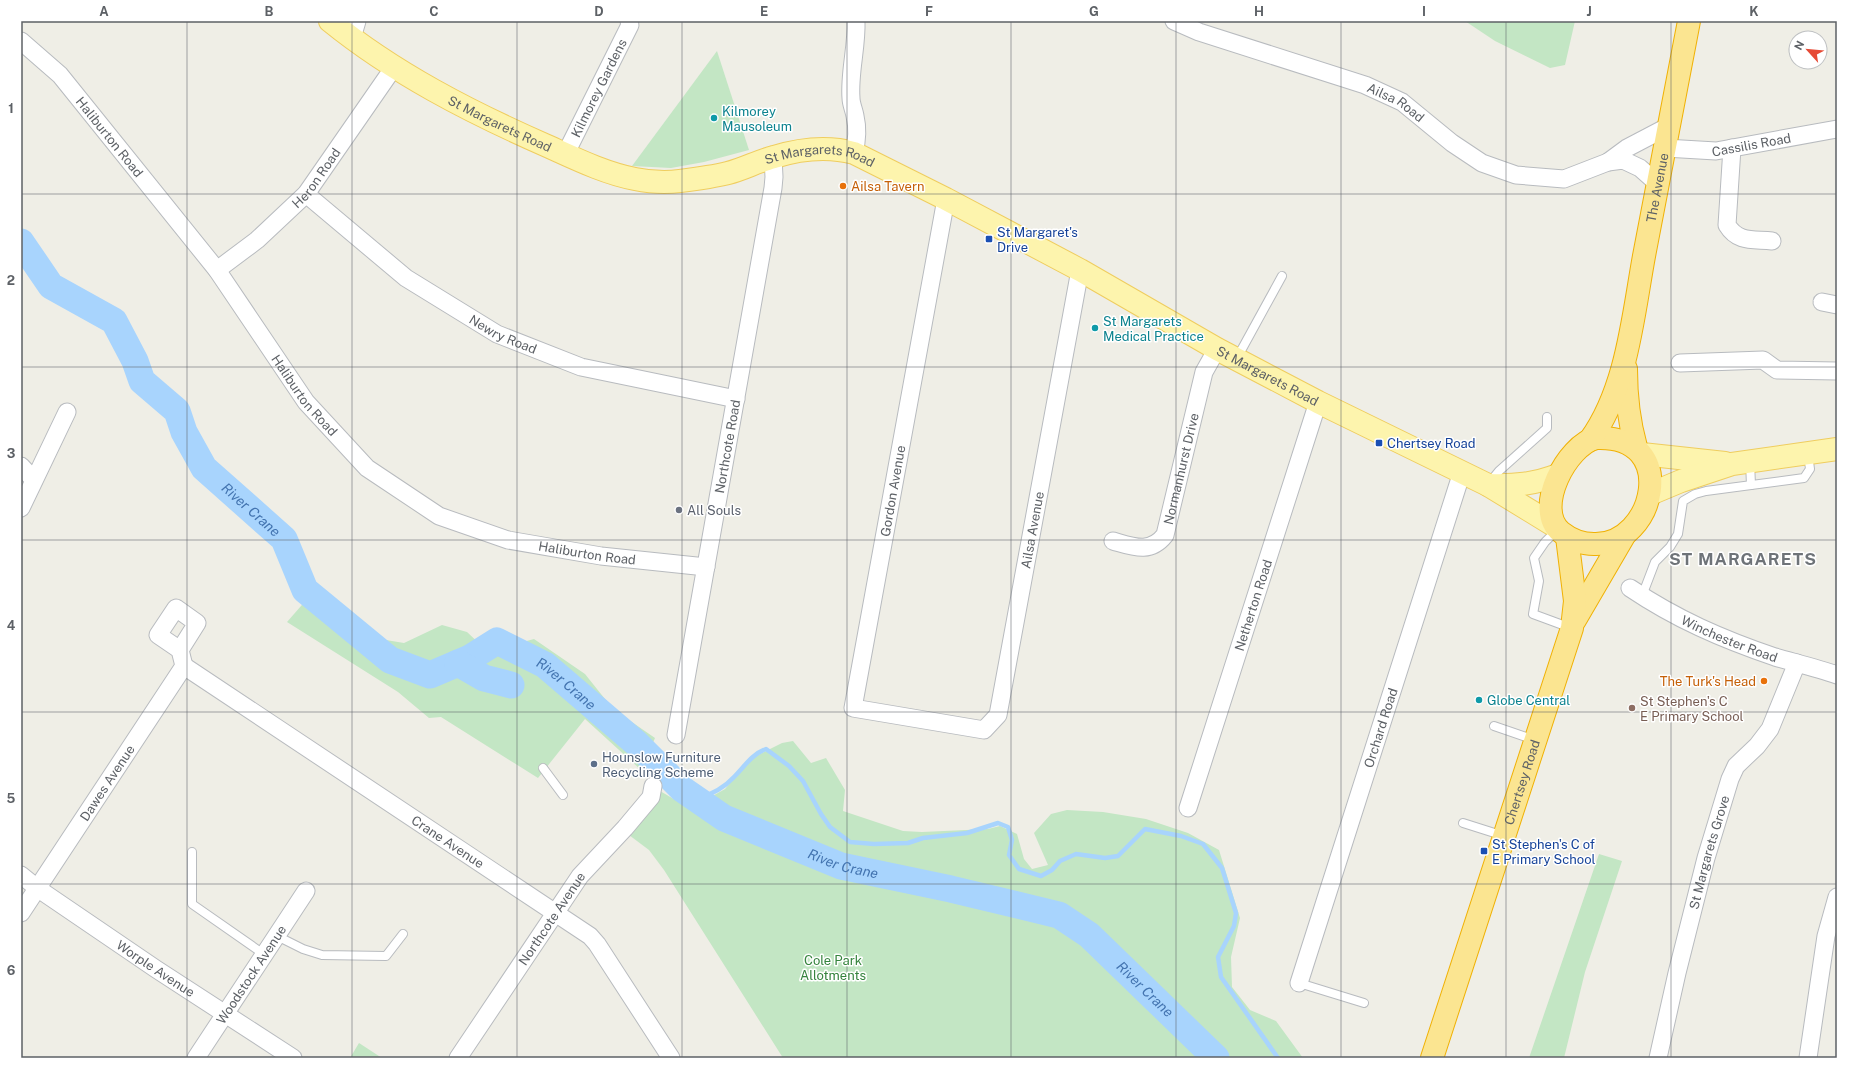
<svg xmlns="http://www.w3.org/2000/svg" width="1858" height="1079" font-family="'Public Sans',sans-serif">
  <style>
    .green { fill: #c3e6c4 }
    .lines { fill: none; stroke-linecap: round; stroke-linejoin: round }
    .stream { stroke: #a8d4fd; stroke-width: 4.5 }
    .river { stroke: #a8d4fd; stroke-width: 27 }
    .lane-casing { stroke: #b8bbbf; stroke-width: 10 }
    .street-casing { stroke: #b8bbbf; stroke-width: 19 }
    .primary-casing { stroke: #efcd5f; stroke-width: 24 }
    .highway-casing { stroke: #f0b105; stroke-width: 24 }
    .lane { stroke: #fff; stroke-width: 8 }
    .street { stroke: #fff; stroke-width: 17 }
    .primary { stroke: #fdf4ad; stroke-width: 22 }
    .highway { stroke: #fbe591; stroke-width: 22 }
    .grid { fill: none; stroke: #5d6166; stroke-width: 1; stroke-opacity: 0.55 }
    .culture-dot { fill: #0f9aa8; stroke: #fff; stroke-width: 1.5 }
    .food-dot { fill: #e8710a; stroke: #fff; stroke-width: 1.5 }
    .transit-dot { fill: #1a4fb4; stroke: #fff; stroke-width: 1.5 }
    .worship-dot { fill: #6b7280; stroke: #fff; stroke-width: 1.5 }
    .education-dot { fill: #8d6e63; stroke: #fff; stroke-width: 1.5 }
    .service-dot { fill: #5c6f8a; stroke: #fff; stroke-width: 1.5 }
    .labels { text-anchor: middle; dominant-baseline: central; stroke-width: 3; stroke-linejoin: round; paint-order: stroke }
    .street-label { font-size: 13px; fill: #5d6166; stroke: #fff }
    .culture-label { font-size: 13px; fill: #0d838f; stroke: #fff; text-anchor: start }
    .food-label { font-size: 13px; fill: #c56008; stroke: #fff; text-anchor: start }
    .transit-label { font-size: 13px; fill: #164399; stroke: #fff; text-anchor: start }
    .worship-label { font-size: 13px; fill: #5b616d; stroke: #fff; text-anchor: start }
    .education-label { font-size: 13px; fill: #785e54; stroke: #fff; text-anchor: start }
    .service-label { font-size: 13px; fill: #4e5e75; stroke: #fff; text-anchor: start }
    .park-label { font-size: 13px; fill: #36843e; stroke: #fff }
    .water-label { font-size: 14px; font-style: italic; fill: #4374b0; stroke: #fff }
    .district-label { font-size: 17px; font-weight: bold; letter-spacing: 1px; fill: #6e7378; stroke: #fff }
    .neatline { fill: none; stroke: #5d6166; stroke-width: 1.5 }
    .grid-label { font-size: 13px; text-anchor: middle; font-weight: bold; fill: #5d6166 }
  </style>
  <rect width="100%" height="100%" fill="#efeee6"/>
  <g class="green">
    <polygon points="1465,21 1575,21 1565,65 1550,68 1495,41"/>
    <polygon points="717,51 749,150 704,162 671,168 632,166"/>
    <polygon points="308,598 386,640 404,643 442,625 467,632 483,647 512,645 534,639 585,674 613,709 655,738 641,770 585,719 538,778 441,717 429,718 398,692 287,622"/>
    <polygon points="793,741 811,763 826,758 845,790 843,811 903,831 922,832 988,829 1000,826 1017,834 1024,859 1032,869 1048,865 1034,833 1051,814 1067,810 1103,812 1146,819 1188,833 1219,850 1240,918 1231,957 1232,987 1250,1010 1276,1021 1303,1058 1225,1058 1118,950 1081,922 1070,907 845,857 729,810 709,798 725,789 752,758 782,743"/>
    <polygon points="660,791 720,826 801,862 861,881 945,895 1049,919 1085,941 1204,1058 783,1058 664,870 649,850 629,835"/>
    <polygon points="1599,854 1622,861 1585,972 1564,1058 1529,1058"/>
    <polygon points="359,1043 382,1058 350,1058"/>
  </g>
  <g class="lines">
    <path class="stream" d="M 697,799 C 710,795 724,788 734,777 C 744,767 752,754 766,749 L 789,766 L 803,781 L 821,814 L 830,827 L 850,842 L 874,844 L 908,843 L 923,838 L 967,833 L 998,823 L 1008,827 L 1012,840 L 1009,855 L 1019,869 L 1041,876 L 1052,870 L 1060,861 L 1076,854 L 1105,858 L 1118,856 L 1145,829 L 1181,836 L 1203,844 L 1222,868 L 1236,913 L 1234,926 L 1218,957 L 1221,977 L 1278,1058"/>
    <g class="river">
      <path id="s1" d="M 21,242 L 51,286 L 114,321 L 135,361 L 142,381 L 177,411 L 184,432 L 204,468 L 284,539 L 305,590 L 390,660 L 430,675 L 470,658 L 497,641 L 545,665 L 636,743 L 682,789 L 724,818 L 841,866 L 951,889 L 1059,915 L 1089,935 L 1216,1058"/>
      <polyline points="458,663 484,678 511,685"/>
    </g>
    <defs>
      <g id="lane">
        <polyline points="1237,358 1282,276"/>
        <polyline points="1750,462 1751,485"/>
        <polyline points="1490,482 1499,471 1547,428 1547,417"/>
        <polyline points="1557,530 1545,542 1534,558 1539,581 1533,614 1571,628"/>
        <polyline points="1642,596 1655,562 1670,547 1678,534 1683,501 1695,494 1706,491 1804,478 1810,469 1808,454"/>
        <polyline points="1494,726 1535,740"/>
        <polyline points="543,768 563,795"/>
        <polyline points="1463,823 1504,836"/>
        <polyline points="192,852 192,904 265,955"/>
        <polyline points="277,936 303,949 322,955 386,956 403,934"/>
        <polyline points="1299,983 1364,1003"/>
      </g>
      <g id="street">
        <path id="s2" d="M 1174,21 L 1199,32 L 1365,85 L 1402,102 L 1452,143 L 1482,163 L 1516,175 L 1564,179 L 1608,162 L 1623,160 L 1640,168 L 1658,184"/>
        <polyline points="352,38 357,21"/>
        <path id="s3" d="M 21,41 L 60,75 L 217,270 L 306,402 L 367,468 L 439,516 L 508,540 L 601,556 L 706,567"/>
        <path id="s4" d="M 1665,148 L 1716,151 L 1837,129"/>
        <path d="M 1732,148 L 1727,225 C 1738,243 1753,239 1772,241"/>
        <path d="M 854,153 C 857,141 858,129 855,116 C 854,110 851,104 851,98 C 849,73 857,47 856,21"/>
        <path id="s5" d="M 565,155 L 630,25 L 629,21"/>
        <polyline points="1608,162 1627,148 1669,126"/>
        <path id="s6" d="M 306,194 L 406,278 L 497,334 L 581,367 L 736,399"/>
        <path id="s7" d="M 946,199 L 853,708 L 984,730 L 998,715 L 1080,270"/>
        <path id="s8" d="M 217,270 L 257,240 L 306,194 L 394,67"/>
        <polyline points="1822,302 1837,305"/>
        <polyline points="1680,363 1763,360 1777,370 1837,371"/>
        <polyline points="21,466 34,480"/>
        <polyline points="21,508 67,412"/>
        <path id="s9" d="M 1113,541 C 1134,547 1150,554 1165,535 L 1204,372 L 1217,349"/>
        <path id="s10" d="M 1630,588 C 1676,619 1722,639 1775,657 C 1796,663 1817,668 1837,675"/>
        <path id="s11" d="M 184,666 L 590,936 L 597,944 L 671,1058"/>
        <path id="s12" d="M 676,735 L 773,188 L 774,177 L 773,157"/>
        <path id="s13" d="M 1188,808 L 1318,402"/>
        <path id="s14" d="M 21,875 L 37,888 L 156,969 L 293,1058"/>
        <path id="s15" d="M 21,913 L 184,666 L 180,650 L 158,635 L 176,608 L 197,623 L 180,650"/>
        <path id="s16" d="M 1299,983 L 1462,472"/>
        <path id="s17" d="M 196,1058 L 306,891"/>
        <path id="s18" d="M 458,1058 L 580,876 L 625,828 L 651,797 L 653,786"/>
        <path id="s19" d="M 1658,1058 L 1677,973 L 1706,858 L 1730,779 L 1736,766 L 1757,746 L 1770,729 L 1797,663"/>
        <polyline points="1808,1058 1826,936 1837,897"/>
      </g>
      <g id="primary">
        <path id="s20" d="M 330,21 C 394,73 470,112 545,145 C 574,158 604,173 635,179 C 650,182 665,183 680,181 C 696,179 712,177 728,173 C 744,169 758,161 774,157 C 800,149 828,146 854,153 L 946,199 L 1080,270 L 1217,349 L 1318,402 L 1488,485 L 1555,526"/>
        <polyline points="1642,454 1725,463"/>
        <path d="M 1488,485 C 1514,486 1535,484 1558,475"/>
        <polyline points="1650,494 1681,481 1732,464 1837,449"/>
      </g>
      <g id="highway">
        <path d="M 1626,369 C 1626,396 1629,422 1636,447"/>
        <path d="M 1596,438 C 1681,434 1655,546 1594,544 C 1582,544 1571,540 1561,532 C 1533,509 1567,445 1596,438 Z"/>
        <path id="s21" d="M 1590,440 C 1627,389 1633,316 1644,256 C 1659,177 1674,99 1689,21"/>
        <polyline points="1575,620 1624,536"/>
        <path id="s22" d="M 1432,1058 L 1572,628 L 1575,601 L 1567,537"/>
      </g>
    </defs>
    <use href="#lane" class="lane-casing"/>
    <use href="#street" class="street-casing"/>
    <use href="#primary" class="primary-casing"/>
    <use href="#highway" class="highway-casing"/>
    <use href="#lane" class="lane"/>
    <use href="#street" class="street"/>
    <use href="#primary" class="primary"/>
    <use href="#highway" class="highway"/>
  </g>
  <path class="grid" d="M 187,21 L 187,1058M 352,21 L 352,1058M 517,21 L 517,1058M 682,21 L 682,1058M 847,21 L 847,1058M 1011,21 L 1011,1058M 1176,21 L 1176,1058M 1341,21 L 1341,1058M 1506,21 L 1506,1058M 1671,21 L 1671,1058M 21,194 L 1837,194M 21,367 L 1837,367M 21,540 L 1837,540M 21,712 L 1837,712M 21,884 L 1837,884"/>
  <g class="culture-dot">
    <circle cx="714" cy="118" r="4"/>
    <circle cx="1095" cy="328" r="4"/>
    <circle cx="1479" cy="700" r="4"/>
  </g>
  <g class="food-dot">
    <circle cx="843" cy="186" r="4"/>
    <circle cx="1764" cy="681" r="4"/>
  </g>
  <g class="transit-dot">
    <rect x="985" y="235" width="8" height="8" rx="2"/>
    <rect x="1375" y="439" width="8" height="8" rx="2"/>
    <rect x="1480" y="847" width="8" height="8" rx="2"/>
  </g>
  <circle class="worship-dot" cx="679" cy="510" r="4"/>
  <circle class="education-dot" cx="1632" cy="708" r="4"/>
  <circle class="service-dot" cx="594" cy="764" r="4"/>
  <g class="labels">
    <g class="street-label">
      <text stroke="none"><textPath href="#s5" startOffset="75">Kilmorey Gardens</textPath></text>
      <text stroke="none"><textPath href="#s2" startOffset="237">Ailsa Road</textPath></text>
      <text stroke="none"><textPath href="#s20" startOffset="199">St Margarets Road</textPath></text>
      <text stroke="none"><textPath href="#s3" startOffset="131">Haliburton Road</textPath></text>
      <text stroke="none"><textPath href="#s4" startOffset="87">Cassilis Road</textPath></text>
      <text stroke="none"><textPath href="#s20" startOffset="535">St Margarets Road</textPath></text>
      <text stroke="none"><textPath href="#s8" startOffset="136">Heron Road</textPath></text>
      <text stroke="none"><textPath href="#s21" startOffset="263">The Avenue</textPath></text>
      <text stroke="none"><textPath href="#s6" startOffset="243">Newry Road</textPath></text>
      <text stroke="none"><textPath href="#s20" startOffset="1039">St Margarets Road</textPath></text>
      <text stroke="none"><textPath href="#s3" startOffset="455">Haliburton Road</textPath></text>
      <text stroke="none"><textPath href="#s12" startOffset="293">Northcote Road</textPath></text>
      <text stroke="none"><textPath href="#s9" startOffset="125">Normanhurst Drive</textPath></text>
      <text transform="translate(893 491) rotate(-80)">Gordon Avenue</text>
      <text stroke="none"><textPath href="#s7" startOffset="859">Ailsa Avenue</textPath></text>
      <text stroke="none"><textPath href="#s3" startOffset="791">Haliburton Road</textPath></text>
      <text stroke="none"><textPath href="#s13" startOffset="213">Netherton Road</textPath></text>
      <text stroke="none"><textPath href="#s10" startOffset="112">Winchester Road</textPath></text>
      <text stroke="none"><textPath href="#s16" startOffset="268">Orchard Road</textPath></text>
      <text stroke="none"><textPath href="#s15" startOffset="156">Dawes Avenue</textPath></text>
      <text stroke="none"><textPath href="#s22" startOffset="290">Chertsey Road</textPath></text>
      <text stroke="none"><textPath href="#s11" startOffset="317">Crane Avenue</textPath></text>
      <text stroke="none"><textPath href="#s19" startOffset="212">St Margarets Grove</textPath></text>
      <text stroke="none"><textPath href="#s18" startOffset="168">Northcote Avenue</textPath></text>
      <text stroke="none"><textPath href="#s14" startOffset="164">Worple Avenue</textPath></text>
      <text stroke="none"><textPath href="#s17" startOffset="100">Woodstock Avenue</textPath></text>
    </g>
    <g class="culture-label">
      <text x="722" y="111">Kilmorey<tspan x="722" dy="15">Mausoleum</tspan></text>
      <text x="1103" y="321">St Margarets<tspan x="1103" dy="15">Medical Practice</tspan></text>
      <text x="1487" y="700">Globe Central</text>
    </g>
    <g class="food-label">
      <text x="851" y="186">Ailsa Tavern</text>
      <text x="1756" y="681" text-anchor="end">The Turk's Head</text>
    </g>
    <g class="transit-label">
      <text x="997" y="232">St Margaret's<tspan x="997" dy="15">Drive</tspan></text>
      <text x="1387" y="443">Chertsey Road</text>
      <text x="1492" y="844">St Stephen's C of<tspan x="1492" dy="15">E Primary School</tspan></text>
    </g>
    <g class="worship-label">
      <text x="687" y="510">All Souls</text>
    </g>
    <g class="education-label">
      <text x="1640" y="701">St Stephen's C<tspan x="1640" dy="15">E Primary School</tspan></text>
    </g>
    <g class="service-label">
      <text x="602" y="757">Hounslow Furniture<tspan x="602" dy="15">Recycling Scheme</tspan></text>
    </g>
    <g class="park-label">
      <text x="833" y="960">Cole Park<tspan x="833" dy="15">Allotments</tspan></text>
    </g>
    <g class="water-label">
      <text stroke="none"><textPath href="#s1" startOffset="364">River Crane</textPath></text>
      <text stroke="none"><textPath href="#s1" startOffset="773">River Crane</textPath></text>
      <text stroke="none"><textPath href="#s1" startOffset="1109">River Crane</textPath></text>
      <text stroke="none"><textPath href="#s1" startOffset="1445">River Crane</textPath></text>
    </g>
    <g class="district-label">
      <text x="1743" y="559">ST MARGARETS</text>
    </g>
  </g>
  <rect width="1858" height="1079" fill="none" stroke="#ffffff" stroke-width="44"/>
  <g transform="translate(1808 50) rotate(297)"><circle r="19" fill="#ffffff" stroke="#bec0c2"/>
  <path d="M0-3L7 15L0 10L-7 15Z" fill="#e64a35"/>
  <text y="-6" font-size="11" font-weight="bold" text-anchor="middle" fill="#5d6166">N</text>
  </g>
  <rect x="22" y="22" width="1814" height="1035" class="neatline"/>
  <g class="grid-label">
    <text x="104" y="16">A</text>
    <text x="269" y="16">B</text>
    <text x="434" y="16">C</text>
    <text x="599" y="16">D</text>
    <text x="764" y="16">E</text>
    <text x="929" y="16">F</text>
    <text x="1094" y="16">G</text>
    <text x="1259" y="16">H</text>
    <text x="1424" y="16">I</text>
    <text x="1589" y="16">J</text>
    <text x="1754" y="16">K</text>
    <text x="11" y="113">1</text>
    <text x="11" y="285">2</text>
    <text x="11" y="458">3</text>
    <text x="11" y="630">4</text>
    <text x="11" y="803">5</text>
    <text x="11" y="975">6</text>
  </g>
</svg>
